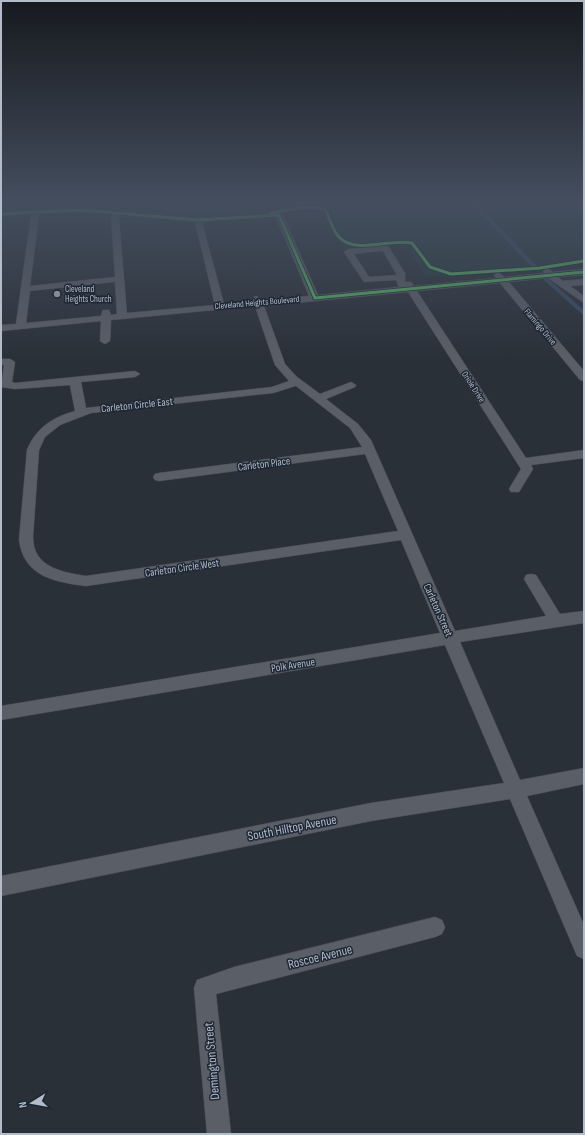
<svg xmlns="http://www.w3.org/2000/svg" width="585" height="1135" font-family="'Sofia Sans Condensed',sans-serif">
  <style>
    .green { fill: #273a3e }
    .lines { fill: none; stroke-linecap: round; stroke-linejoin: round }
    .canal { fill: #384963; fill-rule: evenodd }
    .minor-casing { stroke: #484c53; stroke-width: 1 }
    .minor { fill: #5a5e66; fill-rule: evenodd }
    .cycleway-casing { stroke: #1d2633; stroke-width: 4.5 }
    .cycleway { stroke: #56b35d; stroke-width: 3 }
    .poi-dot { fill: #848b96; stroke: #1d2633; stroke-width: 1.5 }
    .labels { text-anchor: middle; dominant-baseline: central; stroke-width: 3; stroke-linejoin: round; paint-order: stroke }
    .far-poi-label { font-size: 9px; fill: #b4bcc9; stroke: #1d2633; text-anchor: start }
    .far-street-label { font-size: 9px; fill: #b4bcc9; stroke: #1d2633 }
    .street-label { font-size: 11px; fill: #b4bcc9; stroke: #1d2633 }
    .near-street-label { font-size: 13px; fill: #b4bcc9; stroke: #1d2633 }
  </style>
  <rect width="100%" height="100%" fill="#2a3038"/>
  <polygon class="green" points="1,202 584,202 584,264 425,277 404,243 344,248 316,206 214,216 66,208 1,211"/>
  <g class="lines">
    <g class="canal">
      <polygon points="469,202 475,202 536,265 536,267 532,267"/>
      <polygon points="546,277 584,310 584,316 544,280 544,278"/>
    </g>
    <defs>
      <g id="minor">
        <polygon points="292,202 300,202 301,203 297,205"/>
        <path d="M 80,208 L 198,218 L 282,213 L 318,295 L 399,287 L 396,280 L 364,282 L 344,252 L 348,249 L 385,246 L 388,246 L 405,273 L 405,282 L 411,282 L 414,286 L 496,278 L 494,275 L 498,272 L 504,277 L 544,273 L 543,271 L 547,268 L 553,272 L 584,269 L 584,275 L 558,277 L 563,281 L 584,279 L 584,285 L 570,286 L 584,296 L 584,303 L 548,278 L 509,282 L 584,371 L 584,381 L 580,380 L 500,283 L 417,291 L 526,458 L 584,450 L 584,458 L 531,465 L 533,469 L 519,492 L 511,492 L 509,489 L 521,469 L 408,292 L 264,306 L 285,364 L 297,377 L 320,394 L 351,382 L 356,385 L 355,387 L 326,399 L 358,424 L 371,440 L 455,631 L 546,616 L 524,579 L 526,575 L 531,574 L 536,575 L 560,614 L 584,611 L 584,623 L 460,642 L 520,780 L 584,768 L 584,784 L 527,796 L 584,925 L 584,959 L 577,956 L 510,799 L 371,821 L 1,896 L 1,876 L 371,803 L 504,783 L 445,645 L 1,720 L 1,706 L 440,633 L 401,540 L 86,586 C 55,582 24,577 19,540 L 27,450 C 36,428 53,417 75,411 L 70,385 L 15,389 L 1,387 L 4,365 L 1,365 L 1,359 L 10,359 L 15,362 L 12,382 L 15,383 L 135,371 L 140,374 L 135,377 L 81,382 L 86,408 L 272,387 L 289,381 L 275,365 L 255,306 L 111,320 L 110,341 L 105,344 L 100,341 L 101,321 L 1,331 L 1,325 L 16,324 L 31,215 L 1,216 L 1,212 ZM 80,212 L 111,215 L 115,277 L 30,286 L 39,214 ZM 119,216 L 195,222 L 215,305 L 127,313 ZM 276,217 L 309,296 L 262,300 L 257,296 L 254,297 L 253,301 L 224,304 L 202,222 ZM 383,251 L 397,275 L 369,277 L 354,254 ZM 115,282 L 117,314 L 111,315 L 109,310 L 103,310 L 101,316 L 26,323 L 30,291 ZM 296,386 L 350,428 L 362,447 L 159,473 L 155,474 L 153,477 L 155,480 L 159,481 L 365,454 L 398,531 L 86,576 C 61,572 33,567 33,537 L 39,450 L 45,437 L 60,425 L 91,413 L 273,393 Z"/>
        <polygon points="435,917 442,920 445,927 442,934 435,937 216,994 231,1134 207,1134 194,988 197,980 234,967"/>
      </g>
    </defs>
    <use href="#minor" class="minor-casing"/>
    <use href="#minor" class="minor"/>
    <defs>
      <g id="cycleway">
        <path d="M 270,213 L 306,207 L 325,209 C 330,218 332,230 339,237 C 355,255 390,238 412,243 L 430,267 L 451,274 L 540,268 L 584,261"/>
        <polyline points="1,214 80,210 198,220 279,215 315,298 584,272"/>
      </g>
    </defs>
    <use href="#cycleway" class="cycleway-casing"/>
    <use href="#cycleway" class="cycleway"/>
  </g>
  <linearGradient id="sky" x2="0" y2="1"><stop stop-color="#171a1f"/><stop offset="0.56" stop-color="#444e5e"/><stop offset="1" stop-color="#444e5e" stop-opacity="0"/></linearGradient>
  <rect width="585" height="361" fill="url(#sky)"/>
  <circle class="poi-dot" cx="57" cy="294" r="4"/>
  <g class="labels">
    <g class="far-poi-label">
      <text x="65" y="289">Cleveland<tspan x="65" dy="10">Heights Church</tspan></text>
    </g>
    <g class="far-street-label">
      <text transform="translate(257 303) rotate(-5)">Cleveland Heights Boulevard</text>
      <text transform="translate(540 327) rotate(50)">Flamingo Drive</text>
      <text transform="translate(473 387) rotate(57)">Oriole Drive</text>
    </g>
    <g class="street-label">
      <text transform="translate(137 405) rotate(-6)">Carleton Circle East</text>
      <text transform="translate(264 464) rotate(-7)">Carleton Place</text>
      <text transform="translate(182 568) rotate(-8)">Carleton Circle West</text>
      <text transform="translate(438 610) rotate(66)">Carleton Street</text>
      <text transform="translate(293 665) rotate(-9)">Polk Avenue</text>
    </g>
    <g class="near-street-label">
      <text transform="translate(292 828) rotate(-11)">South Hilltop Avenue</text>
      <text transform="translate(320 957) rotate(-14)">Roscoe Avenue</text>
      <text transform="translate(212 1061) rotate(-95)">Demington Street</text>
    </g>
  </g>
  <rect width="585" height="1135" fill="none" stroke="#b4bcc9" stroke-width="4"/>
  <g transform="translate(32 1103) rotate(259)" stroke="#1d2633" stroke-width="3" paint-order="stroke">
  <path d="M0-3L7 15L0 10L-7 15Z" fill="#b4bcc9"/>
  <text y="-6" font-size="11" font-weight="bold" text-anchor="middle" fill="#b4bcc9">N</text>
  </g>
</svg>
